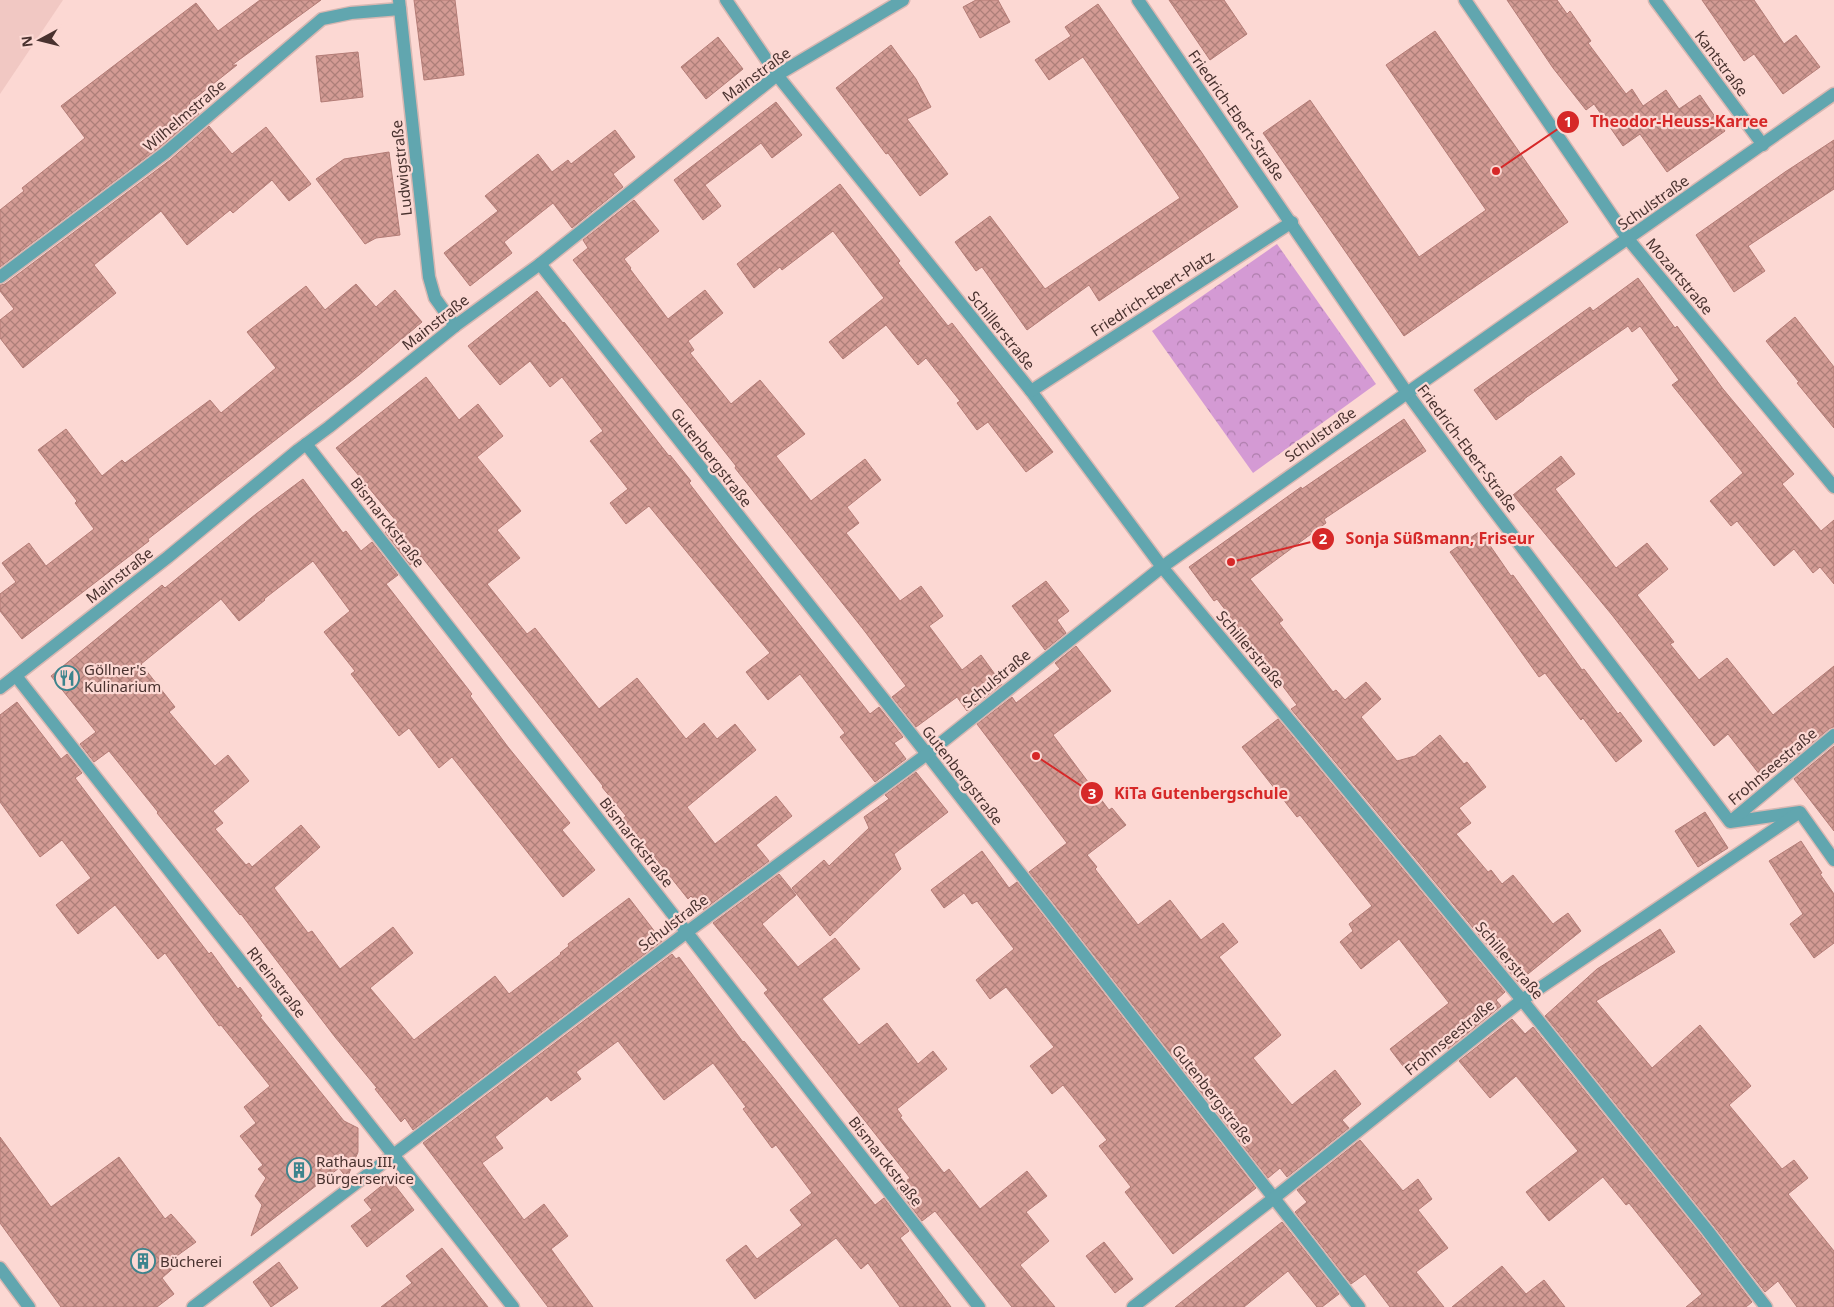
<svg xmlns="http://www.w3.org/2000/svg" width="1834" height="1307" font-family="'Noto Sans',sans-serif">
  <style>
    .built { fill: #f1c8c3 }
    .park { fill: url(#park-crowns) }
    .building { fill: url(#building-cross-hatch); stroke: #b37c76 }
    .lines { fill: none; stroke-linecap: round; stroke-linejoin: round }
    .street-casing { stroke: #d8b7b2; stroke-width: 15 }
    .street { stroke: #61a6af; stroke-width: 12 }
    .labels { text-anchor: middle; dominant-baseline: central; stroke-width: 4.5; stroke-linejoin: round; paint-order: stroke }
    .street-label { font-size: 15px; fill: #49322f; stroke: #fcd8d3 }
    .poi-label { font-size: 15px; fill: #49322f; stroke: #fcd8d3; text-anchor: start }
    .leader { fill: none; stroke: #d62828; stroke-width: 2 }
    .callout-dot { fill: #d62828; stroke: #fcd8d3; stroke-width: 2 }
    .mark-label { font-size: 15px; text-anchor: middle; font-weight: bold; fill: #fff }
    .callout-label { font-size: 16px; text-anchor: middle; font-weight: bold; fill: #d62828; stroke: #fcd8d3; stroke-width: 4.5; stroke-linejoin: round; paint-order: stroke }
  </style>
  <defs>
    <pattern id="park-crowns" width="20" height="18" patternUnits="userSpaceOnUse" patternTransform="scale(1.25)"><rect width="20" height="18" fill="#d49ad4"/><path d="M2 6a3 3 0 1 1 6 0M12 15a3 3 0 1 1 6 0" fill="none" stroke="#ae7eac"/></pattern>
    <pattern id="building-cross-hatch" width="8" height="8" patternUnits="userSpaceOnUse" patternTransform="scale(1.25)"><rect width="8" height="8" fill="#d39b94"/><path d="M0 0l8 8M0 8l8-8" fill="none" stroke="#ad7f79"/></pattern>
  </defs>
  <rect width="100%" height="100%" fill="#fcd8d3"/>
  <polygon class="built" points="0,0 63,0 0,94"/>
  <polygon class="park" points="1277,244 1376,384 1253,473 1152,331"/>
  <g class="building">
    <polygon points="260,0 321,0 232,65 237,65 189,103 199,114 160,147 0,267 0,210 24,191 22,188 85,138 61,106 196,3 218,31"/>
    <polygon points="414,0 455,0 464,75 424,80"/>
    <polygon points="976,0 998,0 1010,22 980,38 963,7"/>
    <polygon points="1169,0 1224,0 1247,34 1210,60"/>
    <polygon points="1507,0 1557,0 1567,14 1570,11 1591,41 1588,43 1626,94 1632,89 1643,106 1666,90 1679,109 1700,95 1725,131 1667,172 1640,134 1623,146 1594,104 1586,110 1553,68"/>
    <polygon points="1702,0 1754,0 1784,44 1796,35 1820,67 1783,94 1754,54 1744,61"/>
    <polygon points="1098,4 1202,153 1238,207 1099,301 1089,285 1027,330 982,267 976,271 955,242 990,216 1045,289 1180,198 1083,57 1049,80 1035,60 1071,36 1065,27"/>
    <polygon points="1435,31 1568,222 1404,336 1263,133 1310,100 1419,257 1486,210 1386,65"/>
    <polygon points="718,37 743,69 706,99 681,67"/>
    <polygon points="891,45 916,79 931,107 907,119 948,174 920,196 888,153 886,154 836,88"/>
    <polygon points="358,52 363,97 321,102 316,56"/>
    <polygon points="776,102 802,135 772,158 761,143 705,185 721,206 703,220 674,180"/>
    <polygon points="209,126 232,154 266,127 311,184 289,201 272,180 233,213 230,210 187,245 161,211 94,265 116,293 23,368 0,338 0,320 14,309 0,291 0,285 5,284 170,160"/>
    <polygon points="615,130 635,157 613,174 623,187 572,228 553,203 504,242 512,253 470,286 444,253 498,211 485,196 538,154 552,172 568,160 571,164"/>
    <polygon points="1834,140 1834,189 1748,246 1765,271 1734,292 1696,235 1785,172"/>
    <polygon points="389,152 400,235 376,238 365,244 316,179 344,159"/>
    <polygon points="840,184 900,261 898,263 948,326 952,323 1053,452 1026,472 988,422 977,430 957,403 960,401 926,358 918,365 886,325 843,359 829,342 884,298 833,231 782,270 780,267 754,288 737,264"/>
    <polygon points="634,200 659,231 624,259 631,268 630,269 668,319 705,290 723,313 688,341 694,350 690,353 731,404 760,380 805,434 776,456 811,501 865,459 881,480 847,507 859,523 846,533 900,601 921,586 943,616 929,626 962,670 981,655 1002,684 967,711 957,697 916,727 892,697 906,686 863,629 757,496 735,468 736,466 573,260 588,248 583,240"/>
    <polygon points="1638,278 1675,328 1677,326 1723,389 1794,474 1782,484 1821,531 1834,520 1834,584 1820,567 1813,573 1794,549 1774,566 1737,521 1731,526 1710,501 1743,473 1672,385 1679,380 1640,326 1632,332 1628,326 1524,399 1524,400 1496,420 1474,390 1590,307 1593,311"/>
    <polygon points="356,284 376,307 395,290 422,322 359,375 148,539 149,541 22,639 0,611 0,594 16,582 2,563 29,543 46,566 94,529 75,503 77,501 38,450 66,429 102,476 122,460 125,463 210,400 221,413 276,368 247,332 306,286 325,310"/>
    <polygon points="537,291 563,323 564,322 669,456 670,455 691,481 689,483 732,539 870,714 879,707 903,737 894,743 906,759 875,782 840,737 845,733 800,674 768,700 746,672 770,653 649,506 626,524 610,503 628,489 590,441 603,431 562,377 550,387 530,361 500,385 468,346"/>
    <polygon points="1795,317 1834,367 1834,428 1797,383 1799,382 1766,341"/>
    <polygon points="426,377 459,420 478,404 503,436 477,457 521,511 497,530 520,558 487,584 527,634 535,628 599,709 637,678 686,739 704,723 717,739 735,724 756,750 687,807 715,844 776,796 792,816 756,845 769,861 703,910 691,896 688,899 637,835 634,838 620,821 626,816 602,787 603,786 421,556 410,565 385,532 397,522 336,448"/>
    <polygon points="1404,419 1426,451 1324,519 1326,523 1250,579 1283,620 1279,623 1333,692 1336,690 1345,700 1366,682 1381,699 1361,717 1397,761 1415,756 1440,735 1464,764 1467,762 1486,787 1459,808 1471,823 1456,834 1488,872 1491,870 1502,884 1513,875 1553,924 1568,913 1581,931 1518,982 1291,709 1297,705 1217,599 1214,601 1189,567 1301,487 1302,489"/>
    <polygon points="1561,456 1575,474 1555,489 1616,568 1647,543 1668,569 1637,595 1674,642 1670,644 1699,680 1727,658 1773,715 1834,666 1834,727 1829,729 1784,766 1779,759 1760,775 1728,734 1714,746 1612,615 1513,495"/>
    <polygon points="303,479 343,533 346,531 361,551 372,542 398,575 386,584 472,694 470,696 508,747 570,823 562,830 595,870 563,897 452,757 439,768 409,728 399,736 351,674 355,671 324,632 350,611 313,561 264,599 265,600 239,621 221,599 141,664 175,707 169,712 215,766 228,755 249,781 213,811 223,823 215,829 246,865 249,863 252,867 301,825 320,847 274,888 308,933 312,931 340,969 393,927 413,953 370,988 414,1040 495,976 509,994 561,954 560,953 569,946 568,944 629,898 662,941 413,1130 405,1118 401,1122 375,1089 377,1088 335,1037 241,914 240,915 157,813 158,812 109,751 94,762 80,744 96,732 51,676 162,585 165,588 256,514"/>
    <polygon points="1480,531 1511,576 1513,575 1582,670 1584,669 1618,714 1620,712 1642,741 1616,762 1583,718 1581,720 1545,673 1539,677 1450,552"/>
    <polygon points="1046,581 1069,611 1057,620 1066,633 1045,650 1012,606"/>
    <polygon points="1076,646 1111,691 1053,735 1109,810 1112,808 1126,825 1087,855 1097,867 1095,869 1138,925 1170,900 1201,940 1223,923 1238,942 1219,957 1281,1035 1253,1058 1292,1105 1335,1070 1361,1104 1342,1120 1349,1128 1287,1177 1280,1168 1268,1178 1029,872 1067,843 977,724 1012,697 1016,703 1060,669 1055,663"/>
    <polygon points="17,702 61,759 67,754 82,773 75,778 209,954 211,952 238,989 240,987 262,1016 260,1017 344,1121 358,1128 358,1152 347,1178 339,1168 251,1236 262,1205 255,1196 266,1178 258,1169 263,1165 240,1136 256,1123 244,1107 270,1086 221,1025 219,1026 165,953 158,959 115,905 78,934 56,905 91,878 62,840 40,857 0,802 0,715"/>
    <polygon points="1278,719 1505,992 1496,1000 1501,1006 1448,1049 1442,1042 1406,1070 1390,1049 1449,1003 1399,939 1361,969 1340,942 1353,931 1349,924 1372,906 1300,815 1297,817 1242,747"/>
    <polygon points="1834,746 1834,831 1794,779"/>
    <polygon points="916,772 948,812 894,854 901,869 830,936 792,888 824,860 829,866 869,828 864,817 889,799 885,795"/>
    <polygon points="1705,812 1728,848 1698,867 1675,831"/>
    <polygon points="1801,841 1822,873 1820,874 1834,894 1834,943 1814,958 1790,924 1803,914 1769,861"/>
    <polygon points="982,851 1009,888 1017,882 1256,1188 1173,1254 1125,1192 1131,1187 1099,1146 1107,1140 1063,1085 1052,1094 1030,1066 1054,1047 1006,987 990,999 976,980 1014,949 977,901 972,904 964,893 944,908 931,890"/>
    <polygon points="779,874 796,895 762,924 798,967 835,938 860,969 822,999 859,1045 887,1023 918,1064 933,1051 947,1069 897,1109 902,1116 900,1117 944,1173 949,1169 980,1209 1027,1171 1047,1196 1026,1212 1049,1241 1020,1265 1055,1307 1012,1307 935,1211 922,1221 897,1188 910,1178 764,993 768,990 713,923"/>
    <polygon points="1660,929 1675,952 1596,1001 1652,1068 1700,1025 1751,1086 1729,1105 1782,1169 1794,1160 1808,1178 1788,1194 1834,1251 1834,1307 1797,1307 1778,1281 1765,1292 1713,1225 1545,1016 1597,969"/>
    <polygon points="672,954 676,959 679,957 743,1042 744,1041 778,1083 875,1205 884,1198 909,1231 900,1238 951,1307 900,1307 868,1263 861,1269 836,1238 755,1299 726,1260 746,1245 757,1259 802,1225 790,1210 812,1193 776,1145 772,1148 743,1109 746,1107 713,1063 664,1100 618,1041 576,1072 581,1079 551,1101 547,1096 495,1137 503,1148 482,1163 524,1220 544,1204 568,1236 551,1249 593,1307 548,1307 423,1143"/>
    <polygon points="1512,1019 1525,1034 1533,1027 1701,1235 1752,1302 1746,1307 1686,1307 1702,1294 1629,1203 1626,1205 1603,1177 1549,1221 1526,1192 1578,1151 1516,1076 1490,1098 1459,1061"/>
    <polygon points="0,1137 51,1207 119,1157 165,1219 171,1214 196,1242 174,1258 179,1263 162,1278 174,1294 157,1307 61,1307 0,1223"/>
    <polygon points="1360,1140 1403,1191 1418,1179 1432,1199 1418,1210 1448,1248 1416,1272 1444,1307 1390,1307 1365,1274 1351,1284 1295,1212 1307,1202 1297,1190"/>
    <polygon points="390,1179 414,1210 367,1247 351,1226 372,1210 364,1200"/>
    <polygon points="1282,1222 1339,1294 1322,1307 1317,1307 1288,1271 1244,1307 1175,1307"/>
    <polygon points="1104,1242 1133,1279 1115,1293 1086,1256"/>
    <polygon points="442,1248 488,1307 381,1307 412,1283 406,1276"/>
    <polygon points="279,1262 298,1288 271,1307 253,1282"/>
    <polygon points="1502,1266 1526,1294 1544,1280 1565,1307 1452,1307"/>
  </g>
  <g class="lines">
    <defs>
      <g id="street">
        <polyline points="399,0 429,277 435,298 455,326"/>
        <polyline points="726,0 777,75 1031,391 1162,567 1522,1000 1707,1230 1766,1307"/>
        <polyline points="1138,0 1407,393 1483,496 1730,822 1800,812 1834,860"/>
        <polyline points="1465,0 1628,239 1834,487"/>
        <polyline points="1655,0 1763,145"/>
        <polyline points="540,264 927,754 1359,1307"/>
        <polyline points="0,277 165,153 322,19 351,13 400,9"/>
        <polyline points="1031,391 1292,222"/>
        <polyline points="306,444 979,1307"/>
        <polyline points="16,676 513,1307"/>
        <polyline points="0,688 168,557 298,450 329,427 455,326 540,264 777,75 903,0"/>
        <polyline points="1731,821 1834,735"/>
        <polyline points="0,1268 29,1307"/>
        <polyline points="193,1307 687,932 927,754 1162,567 1407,393 1834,94"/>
        <polyline points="1133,1307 1274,1198 1522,1000 1797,814"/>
      </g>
    </defs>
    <use href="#street" class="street-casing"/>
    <use href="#street" class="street"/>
  </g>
  <defs>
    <symbol id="restaurant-ring" viewBox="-11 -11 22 22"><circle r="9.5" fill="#fcd8d3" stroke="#3d848d" stroke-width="1.5"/><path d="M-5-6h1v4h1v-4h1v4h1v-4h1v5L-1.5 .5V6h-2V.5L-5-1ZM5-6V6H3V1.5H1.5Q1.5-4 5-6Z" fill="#3d848d"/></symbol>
    <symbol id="building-ring" viewBox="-11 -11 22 22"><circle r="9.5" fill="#fcd8d3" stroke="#3d848d" stroke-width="1.5"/><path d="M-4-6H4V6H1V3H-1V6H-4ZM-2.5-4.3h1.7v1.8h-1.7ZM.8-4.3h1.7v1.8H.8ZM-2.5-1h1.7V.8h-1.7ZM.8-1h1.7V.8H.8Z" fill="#3d848d"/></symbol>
  </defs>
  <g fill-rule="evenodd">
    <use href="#restaurant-ring" x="53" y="664" width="28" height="28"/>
    <use href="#building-ring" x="285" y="1156" width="28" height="28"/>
    <use href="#building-ring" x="129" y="1247" width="28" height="28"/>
  </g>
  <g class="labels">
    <g class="street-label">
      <text transform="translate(1722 63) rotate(53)">Kantstraße</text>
      <text transform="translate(756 74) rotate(-36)">Mainstraße</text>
      <text transform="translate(184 115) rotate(-40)">Wilhelmstraße</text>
      <text transform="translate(1237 115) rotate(55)">Friedrich-Ebert-Straße</text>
      <text transform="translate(401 168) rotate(-96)">Ludwigstraße</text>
      <text transform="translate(1653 202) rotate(-35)">Schulstraße</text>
      <text transform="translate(1680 276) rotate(50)">Mozartstraße</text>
      <text transform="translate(1152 293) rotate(-33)">Friedrich-Ebert-Platz</text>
      <text transform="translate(435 322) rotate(-38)">Mainstraße</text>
      <text transform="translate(1002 330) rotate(51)">Schillerstraße</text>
      <text transform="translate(1320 434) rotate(-35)">Schulstraße</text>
      <text transform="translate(1468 448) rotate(53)">Friedrich-Ebert-Straße</text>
      <text transform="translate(712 457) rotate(52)">Gutenbergstraße</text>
      <text transform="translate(388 522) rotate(52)">Bismarckstraße</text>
      <text transform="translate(119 575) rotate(-38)">Mainstraße</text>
      <text transform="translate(1251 649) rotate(50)">Schillerstraße</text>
      <text transform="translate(996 678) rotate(-39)">Schulstraße</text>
      <text transform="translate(1772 766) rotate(-40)">Frohnseestraße</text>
      <text transform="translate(963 775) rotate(52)">Gutenbergstraße</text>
      <text transform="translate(637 842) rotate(52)">Bismarckstraße</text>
      <text transform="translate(673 922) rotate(-37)">Schulstraße</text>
      <text transform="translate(1510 960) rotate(50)">Schillerstraße</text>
      <text transform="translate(277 982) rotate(52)">Rheinstraße</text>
      <text transform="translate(1449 1037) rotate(-39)">Frohnseestraße</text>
      <text transform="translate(1213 1094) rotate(52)">Gutenbergstraße</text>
      <text transform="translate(886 1161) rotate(52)">Bismarckstraße</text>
    </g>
    <g class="poi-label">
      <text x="84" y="669">Göllner's<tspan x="84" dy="17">Kulinarium</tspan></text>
      <text x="316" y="1161">Rathaus III,<tspan x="316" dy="17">Bürgerservice</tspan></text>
      <text x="160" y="1261">Bücherei</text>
    </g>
  </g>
  <path class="leader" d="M1496 171L1568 122M1231 562L1323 539M1036 756L1092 793"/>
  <g class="callout-dot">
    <circle cx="1496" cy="171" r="5"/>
    <circle cx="1231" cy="562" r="5"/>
    <circle cx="1036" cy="756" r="5"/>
    <circle cx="1568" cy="122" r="12"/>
    <circle cx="1323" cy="539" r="12"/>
    <circle cx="1092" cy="793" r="12"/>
  </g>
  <g class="mark-label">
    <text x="1568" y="127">1</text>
    <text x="1323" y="544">2</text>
    <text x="1092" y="799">3</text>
  </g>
  <g class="callout-label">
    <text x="1679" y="127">Theodor-Heuss-Karree</text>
    <text x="1440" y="544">Sonja Süßmann, Friseur</text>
    <text x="1201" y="799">KiTa Gutenbergschule</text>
  </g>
  <g transform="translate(40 40) rotate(263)" stroke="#fcd8d3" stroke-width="4" paint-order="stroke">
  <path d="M0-4L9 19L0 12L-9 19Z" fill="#49322f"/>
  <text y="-8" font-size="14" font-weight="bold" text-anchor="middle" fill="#49322f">N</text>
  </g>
</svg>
